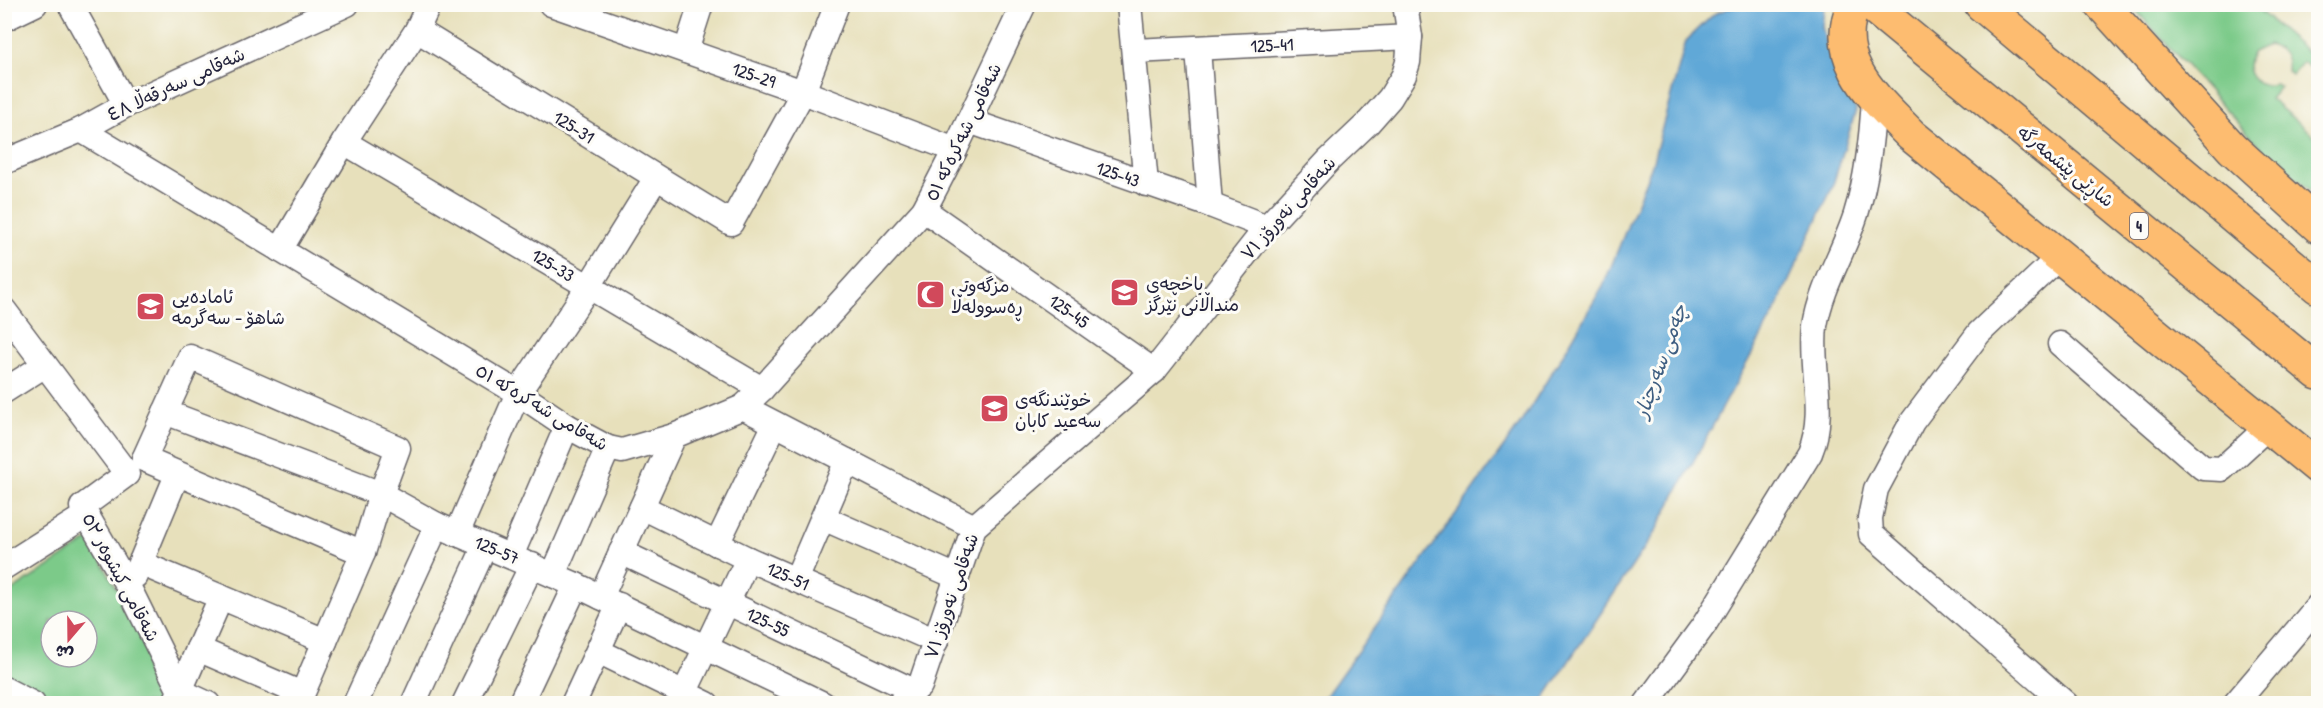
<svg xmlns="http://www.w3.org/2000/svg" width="2323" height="708" font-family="'Patrick Hand','Playpen Sans Arabic',sans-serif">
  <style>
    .green { fill: #7cca89; stroke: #4f7662; stroke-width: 1.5; fill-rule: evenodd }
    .water { fill: #61a8d7; stroke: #426589; stroke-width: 1.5 }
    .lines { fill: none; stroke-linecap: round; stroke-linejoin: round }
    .minor-casing { stroke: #676468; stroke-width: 27 }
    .highway-casing { stroke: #676468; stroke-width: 36 }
    .minor { stroke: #fff; stroke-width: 24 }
    .highway { stroke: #fdbc6f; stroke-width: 33 }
    .labels { text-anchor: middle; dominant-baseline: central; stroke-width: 6; stroke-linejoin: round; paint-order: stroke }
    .shield { fill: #fdfcf7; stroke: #646373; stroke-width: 1.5 }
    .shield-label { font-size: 16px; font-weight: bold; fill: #22223b }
    .street-label { font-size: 18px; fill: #22223b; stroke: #fdfcf7 }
    .poi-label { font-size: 18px; fill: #22223b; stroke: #fdfcf7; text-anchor: start }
    .water-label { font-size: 20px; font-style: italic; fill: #3e5e81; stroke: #fdfcf7 }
  </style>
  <rect width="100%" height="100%" fill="#fdfcf7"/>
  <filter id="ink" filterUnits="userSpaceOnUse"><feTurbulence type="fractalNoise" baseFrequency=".0167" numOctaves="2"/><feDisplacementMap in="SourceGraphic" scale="12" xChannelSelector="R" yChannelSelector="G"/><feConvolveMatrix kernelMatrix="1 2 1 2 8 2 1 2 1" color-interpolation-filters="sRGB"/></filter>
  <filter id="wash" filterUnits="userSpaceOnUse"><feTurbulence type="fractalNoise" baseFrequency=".008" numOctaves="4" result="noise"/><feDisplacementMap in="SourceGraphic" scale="24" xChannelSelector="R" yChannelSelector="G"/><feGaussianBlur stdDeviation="1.35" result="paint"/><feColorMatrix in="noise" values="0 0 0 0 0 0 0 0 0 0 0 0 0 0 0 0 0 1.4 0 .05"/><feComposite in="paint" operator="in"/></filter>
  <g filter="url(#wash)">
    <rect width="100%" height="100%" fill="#e7e0bb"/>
    <g class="green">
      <path d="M 2131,5 L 2253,5 L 2318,61 L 2318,75 L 2303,62 L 2292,75 L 2287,71 C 2289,57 2282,48 2268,45 L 2253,52 C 2240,69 2255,90 2276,84 L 2280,87 L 2270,99 L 2318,139 L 2318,197 L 2263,150 Z"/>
      <path d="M 90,539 L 172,694 L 168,703 L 58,703 L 5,677 L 4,596 ZM 51,621 L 87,621 L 87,657 L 51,657 Z"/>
    </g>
    <polygon class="water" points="1737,5 1827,5 1824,9 1822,27 1827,45 1836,62 1856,110 1832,188 1773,315 1655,532 1541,703 1320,704 1520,424 1564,353 1604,284 1651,168 1686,41 1714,14"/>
  </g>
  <g filter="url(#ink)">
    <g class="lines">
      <defs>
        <g id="minor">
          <polyline points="70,4 126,105"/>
          <polyline points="551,4 803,92 955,150"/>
          <polyline points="1129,4 1146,184"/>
          <polyline points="4,19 35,4"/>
          <polyline points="417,30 731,223 803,92 837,4"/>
          <polyline points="1198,49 1210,205"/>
          <polyline points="686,51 701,4"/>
          <polyline points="1135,51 1410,37"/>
          <polyline points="969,121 1210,205 1267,227"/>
          <polyline points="81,130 518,393 567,426 608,448 622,451 674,436 743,407 762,389 924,210 955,150 1024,4"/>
          <polyline points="344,142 762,389"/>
          <polyline points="4,162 81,130 126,105 347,4"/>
          <polyline points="924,210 1154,371"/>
          <polyline points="280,250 344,142 417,30 429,4"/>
          <polyline points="2059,257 1979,333 1912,422 1876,489 1870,518 1871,534 2066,704"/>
          <polyline points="4,310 127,474 82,507 130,590 180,691 208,704"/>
          <polyline points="2060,344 2203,468 2222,469 2269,426"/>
          <polyline points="4,391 45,365"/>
          <polyline points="743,407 974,527"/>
          <polyline points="165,412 381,494 437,525 576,585 823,704"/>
          <polyline points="144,459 190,357 398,448 381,494 363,553 298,704"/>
          <polyline points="144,459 363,553"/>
          <polyline points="642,507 748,559 936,641"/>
          <polyline points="823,518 957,577"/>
          <polyline points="457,534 518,393 589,286 656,178"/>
          <polyline points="717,544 775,424"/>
          <polyline points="621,552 914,691"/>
          <polyline points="511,556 567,426"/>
          <polyline points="140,563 325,641"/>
          <polyline points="4,567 86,515"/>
          <polyline points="553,575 608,448"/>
          <polyline points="135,576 177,475"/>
          <polyline points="796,580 847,461"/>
          <polyline points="601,597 674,436"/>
          <polyline points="198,649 302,694"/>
          <polyline points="598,651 707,704"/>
          <polyline points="4,689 33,704"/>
          <polyline points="176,700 221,597"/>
          <polyline points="355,704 437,525"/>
          <polyline points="413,704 485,546"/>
          <polyline points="464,704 532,565"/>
          <polyline points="520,704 576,585"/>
          <polyline points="573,704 619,605"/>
          <polyline points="679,704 748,559"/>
          <polyline points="899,704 920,686 974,527 1154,371 1267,227 1329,160 1368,123 1390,98 1404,75 1408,62 1410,37 1405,4"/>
          <path d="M 1646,704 L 1704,625 L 1810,453 C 1827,412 1810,369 1815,326 C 1821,287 1844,252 1856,214 C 1868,175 1872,137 1874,97"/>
          <polyline points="2235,704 2318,606"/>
        </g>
        <g id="highway">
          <path d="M 1854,4 C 1829,60 1875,98 1911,135 L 2318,467"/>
          <polyline points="1870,4 2318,373"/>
          <polyline points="1981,4 2318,287"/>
          <polyline points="2101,4 2232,148 2318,226"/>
        </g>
      </defs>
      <use href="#minor" class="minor-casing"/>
      <use href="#highway" class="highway-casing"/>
      <use href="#minor" class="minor"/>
      <use href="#highway" class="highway"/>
    </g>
  </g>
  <defs>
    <symbol id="school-square" viewBox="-11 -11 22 22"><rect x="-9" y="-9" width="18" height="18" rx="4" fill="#d1495b" stroke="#fdfcf7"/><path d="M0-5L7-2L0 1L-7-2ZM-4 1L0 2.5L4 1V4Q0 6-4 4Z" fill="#fff"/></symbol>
    <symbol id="mosque-square" viewBox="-11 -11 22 22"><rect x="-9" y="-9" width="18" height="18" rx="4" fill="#d1495b" stroke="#fdfcf7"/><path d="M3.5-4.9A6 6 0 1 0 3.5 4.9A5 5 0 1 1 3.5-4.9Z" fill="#fff"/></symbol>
  </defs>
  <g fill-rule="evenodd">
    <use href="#school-square" x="1108" y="276" width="33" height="33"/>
    <use href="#mosque-square" x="914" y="278" width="33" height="33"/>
    <use href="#school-square" x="134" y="290" width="33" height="33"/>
    <use href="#school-square" x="978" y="392" width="33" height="33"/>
  </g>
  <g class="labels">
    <rect class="shield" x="2130" y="213" width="18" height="26" rx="4.5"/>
    <g class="shield-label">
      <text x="2139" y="226">4</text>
    </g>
    <g class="street-label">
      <text transform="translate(1272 45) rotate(-3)">125-41</text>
      <text transform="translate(754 75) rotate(19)">125-29</text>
      <text transform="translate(176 84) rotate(-25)">شەقامی سەرقەڵا ٤٨</text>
      <text transform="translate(574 127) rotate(32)">125-31</text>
      <text transform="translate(963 132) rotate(-64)">شەقامی شەکرەکە ٥١</text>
      <text transform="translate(2066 166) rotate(39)">شاڕێی پێشمەرگە</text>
      <text transform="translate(1118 174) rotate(19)">125-43</text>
      <text transform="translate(1288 208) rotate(-48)">شەقامی نەورۆز ٧١</text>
      <text transform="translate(553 265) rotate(31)">125-33</text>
      <text transform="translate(1069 311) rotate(35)">125-45</text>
      <text transform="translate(542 407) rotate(31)">شەقامی شەکرەکە ٥١</text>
      <text transform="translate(497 550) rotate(23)">125-57</text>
      <text transform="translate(788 576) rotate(24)">125-51</text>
      <text transform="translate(121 577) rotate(62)">شەقامی کیشوەر ٥٣</text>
      <text transform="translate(951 596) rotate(-71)">شەقامی نەورۆز ٧١</text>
      <text transform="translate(768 622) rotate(25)">125-55</text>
    </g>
    <g class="poi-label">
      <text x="1146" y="283">باخچەی<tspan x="1146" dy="21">منداڵانی نێرگز</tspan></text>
      <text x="951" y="285">مزگەوتی<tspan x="951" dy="21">ڕەسوولەڵا</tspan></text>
      <text x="172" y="296">ئامادەیی<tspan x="172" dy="21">شاهۆ - سەگرمە</tspan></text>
      <text x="1015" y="399">خوێندنگەی<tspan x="1015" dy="21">سەعید کابان</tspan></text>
    </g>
    <g class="water-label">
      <text transform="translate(1660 361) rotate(-70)">چەمی سەرچنار</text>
    </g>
  </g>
  <rect width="2323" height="708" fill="none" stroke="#fdfcf7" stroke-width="24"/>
  <g transform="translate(69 639) rotate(200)"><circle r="28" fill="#fdfcf7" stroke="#a5a5ac" stroke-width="1.5"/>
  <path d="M0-4.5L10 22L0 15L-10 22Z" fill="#d1495b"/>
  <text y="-9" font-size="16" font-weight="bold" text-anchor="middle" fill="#22223b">ش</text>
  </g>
</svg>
